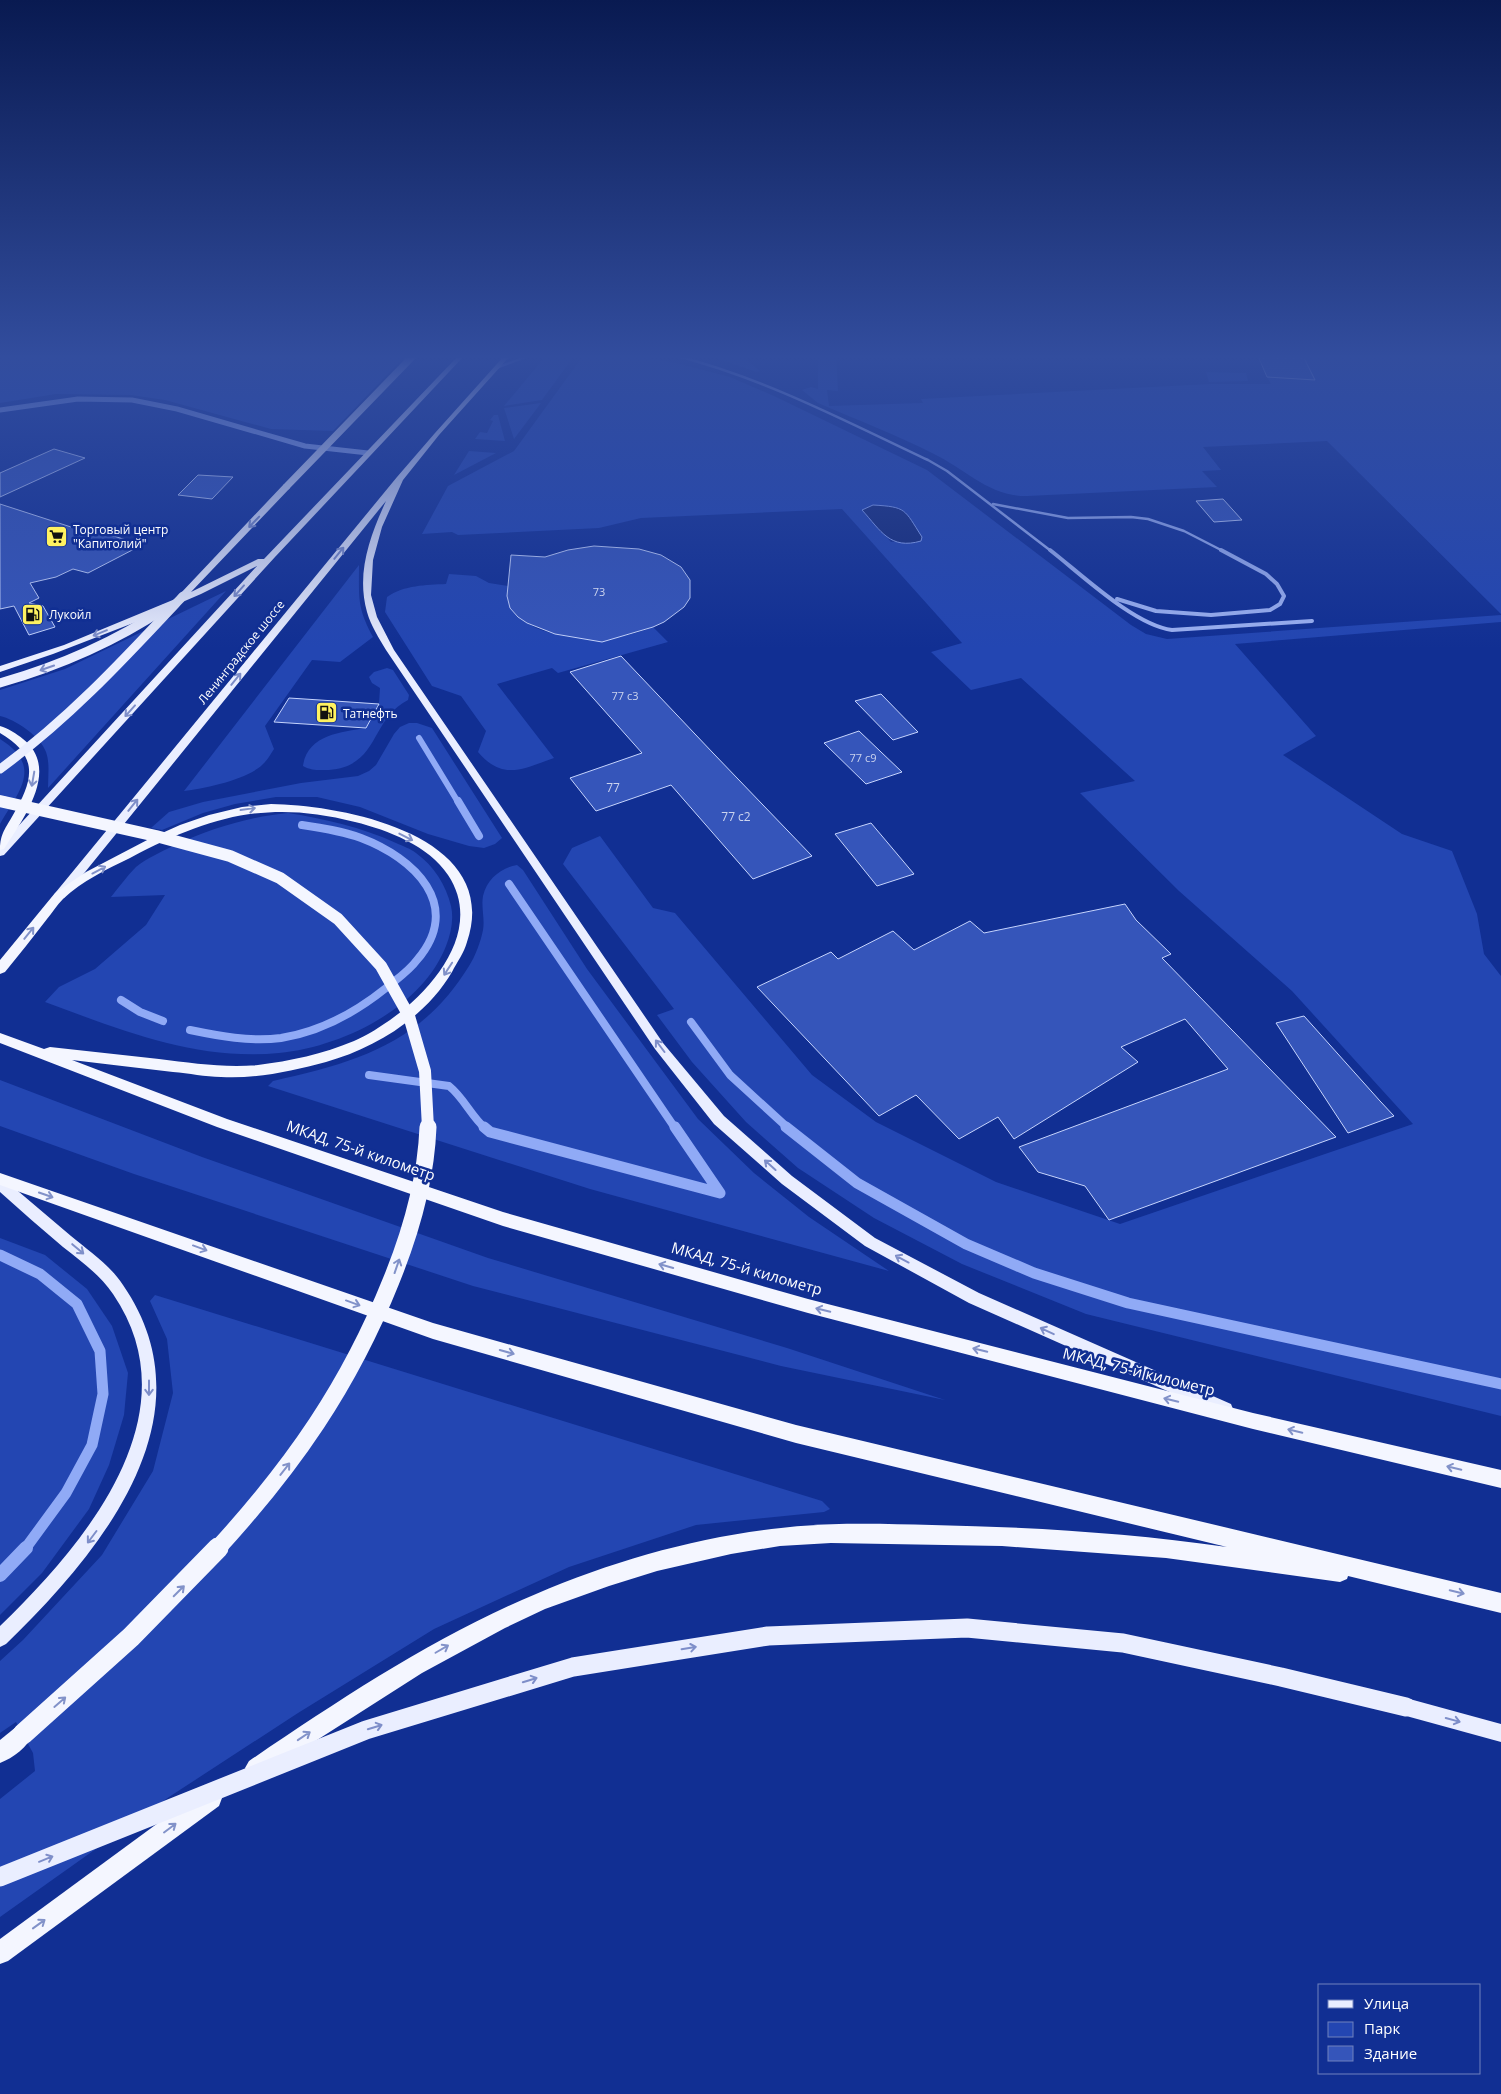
<svg xmlns="http://www.w3.org/2000/svg" width="1501" height="2094" font-family="'Open Sans',sans-serif">
  <style>
    .green { fill: #2346b2; fill-rule: evenodd }
    .water { fill: #142a77; stroke: #90aaf6 }
    .lines { fill: none; stroke-linecap: round; stroke-linejoin: round }
    .stream-far3 { stroke: #90aaf6; stroke-width: 6 }
    .stream-far2 { stroke: #90aaf6; stroke-width: 8 }
    .stream-far1 { stroke: #90aaf6; stroke-width: 11 }
    .stream { stroke: #90aaf6; stroke-width: 14 }
    .building { fill: #3555ba; stroke: #c6d4fd }
    .minor-far1 { stroke: #9eb3f3; stroke-width: 2.5 }
    .minor { stroke: #9eb3f3; stroke-width: 4 }
    .tertiary { stroke: #9eb3f3; stroke-width: 5 }
    .primary { fill: #eaeeff; fill-rule: evenodd }
    .trunk { fill: #f4f6ff; fill-rule: evenodd }
    .primary-bridge-far2 { stroke: #eaeeff; stroke-width: 7 }
    .primary-bridge-far1 { stroke: #eaeeff; stroke-width: 9 }
    .primary-bridge { stroke: #eaeeff; stroke-width: 19 }
    .trunk-bridge-far3 { stroke: #f4f6ff; stroke-width: 10 }
    .trunk-bridge-far2 { stroke: #f4f6ff; stroke-width: 12 }
    .trunk-bridge-far1 { stroke: #f4f6ff; stroke-width: 17 }
    .trunk-bridge { stroke: #f4f6ff; stroke-width: 21 }
    .oneway { stroke: #7e8ec9 }
    .oneway2 { stroke: #8292c9 }
    .labels { text-anchor: middle; dominant-baseline: central; stroke-width: 5; stroke-linejoin: round; paint-order: stroke }
    .far-number-label { font-size: 11px; fill: #ccd4ee }
    .far-poi-label { font-size: 12px; fill: #fff; stroke: #112f93; text-anchor: start }
    .far-street-label { font-size: 12px; fill: #fff; stroke: #112f93 }
    .number-label { font-size: 12px; fill: #ccd4ee }
    .street-label { font-size: 15px; fill: #fff; stroke: #112f93 }
  </style>
  <rect width="100%" height="100%" fill="#112f93"/>
  <g class="green">
    <polygon points="0,356 405,356 333,431 271,429 165,400 131,395 56,394 0,403"/>
    <polygon points="548,356 574,356 542,400 504,406 545,357"/>
    <path d="M 583,356 L 643,357 L 680,364 L 730,377 L 774,396 L 927,470 L 1131,625 L 1146,634 L 1167,639 L 1501,615 L 1501,622 L 1235,644 L 1316,736 L 1283,755 L 1402,834 L 1452,851 L 1477,914 L 1484,954 L 1501,976 L 1501,1416 L 1086,1314 L 962,1264 L 874,1218 L 798,1168 L 746,1122 L 692,1062 L 657,1015 L 674,1009 L 563,864 L 572,848 L 600,836 L 653,908 L 675,913 L 812,1075 L 876,1122 L 996,1182 L 1120,1224 L 1413,1124 L 1292,991 L 1179,891 L 1080,793 L 1135,781 L 1021,678 L 971,690 L 931,652 L 962,643 L 842,509 L 641,518 L 599,528 L 458,535 L 452,532 L 422,534 L 448,486 L 514,451 ZM 862,510 L 921,541 L 891,542 Z"/>
    <polygon points="710,356 741,356 760,371 757,372"/>
    <path d="M 818,356 L 836,356 L 838,391 L 827,390 L 829,406 L 923,403 L 921,399 L 1210,384 L 1271,384 L 1267,377 L 1314,380 L 1303,356 L 1501,356 L 1501,614 L 1327,441 L 1203,447 L 1221,470 L 1202,471 L 1217,487 L 1027,496 C 990,497 965,469 934,454 C 897,435 857,420 818,403 L 802,390 L 811,387 L 818,389 Z"/>
    <polygon points="1206,372 1246,373 1248,381 1209,382"/>
    <polygon points="541,403 514,439 504,408"/>
    <polygon points="494,415 498,415 505,441 475,439 480,432 487,433 493,421 490,420"/>
    <polygon points="469,451 496,453 454,475"/>
    <path d="M 359,565 C 359,599 357,607 373,637 L 340,662 L 312,660 L 265,726 L 274,749 C 271,753 269,758 265,762 C 251,779 206,788 184,791 Z"/>
    <path d="M 449,574 L 476,576 L 489,583 L 508,586 C 503,638 587,642 623,636 C 633,634 643,631 653,627 L 668,642 L 558,673 L 552,668 L 497,684 L 554,758 C 523,769 503,781 478,752 L 486,731 L 461,696 L 432,686 L 385,612 L 387,597 C 404,585 426,585 446,584 Z"/>
    <path d="M 226,591 L 48,788 C 48,776 50,763 46,752 C 41,737 15,719 0,716 L 0,690 L 65,669 Z"/>
    <path d="M 387,668 L 393,670 L 409,695 L 408,700 C 370,719 380,766 329,770 C 319,770 312,771 303,766 C 307,735 341,732 366,728 L 379,704 L 380,688 L 372,683 L 369,677 L 374,672 Z"/>
    <polygon points="409,723 417,723 432,728 502,838 495,844 484,848 469,846 428,834 360,807 317,797 276,797 235,804 203,813 162,830 151,828 169,812 203,802 301,783 358,776 369,771 376,765 394,734 400,727"/>
    <path d="M 0,739 C 43,766 20,790 0,824 Z"/>
    <path d="M 288,813 C 325,819 361,827 396,843 C 403,846 411,849 416,853 C 434,866 446,885 451,906 C 454,919 451,933 446,946 C 422,1008 342,1047 279,1053 C 196,1061 121,1030 45,1002 L 59,987 L 95,969 L 146,925 L 165,895 L 111,897 C 119,887 127,876 136,867 C 147,858 161,852 173,846 C 210,829 247,817 288,813 Z"/>
    <path d="M 517,865 L 523,870 L 587,969 L 698,1119 L 754,1173 L 809,1217 L 889,1271 L 590,1189 L 268,1086 L 273,1081 C 357,1062 421,1044 469,966 C 475,957 481,941 483,930 C 485,919 481,907 483,896 C 487,879 501,868 517,865 Z"/>
    <polygon points="0,1080 202,1157 488,1258 787,1348 945,1400 781,1366 473,1286 134,1174 0,1126"/>
    <polygon points="0,1238 45,1255 87,1289 112,1326 128,1373 124,1415 109,1465 89,1509 42,1573 0,1615"/>
    <polygon points="155,1295 822,1501 830,1509 824,1512 696,1525 569,1567 434,1629 298,1713 169,1797 0,1917 0,1799 35,1771 33,1753 16,1722 0,1733 0,1661 23,1640 102,1555 153,1471 173,1393 167,1339 150,1301"/>
  </g>
  <path class="water" d="M 873,505 C 907,507 904,509 922,537 L 921,541 C 890,550 881,531 862,510 Z"/>
  <g class="lines">
    <polyline class="stream-far3" points="419,738 458,802"/>
    <g class="stream-far2">
      <polyline points="458,801 479,836"/>
      <polyline points="509,884 675,1128"/>
      <polyline points="121,1000 140,1012 163,1021"/>
      <polyline points="691,1022 730,1075 788,1128"/>
      <path d="M 190,1030 C 219,1036 250,1042 281,1038 C 319,1032 356,1012 386,988 C 397,979 409,971 417,960 C 464,905 414,858 361,838 C 342,831 322,828 302,825"/>
      <path d="M 369,1075 L 449,1086 C 464,1098 471,1116 485,1128"/>
    </g>
    <g class="stream-far1">
      <polyline points="484,1127 490,1132 720,1193 675,1127"/>
      <polyline points="786,1127 857,1183 966,1244 1034,1273 1128,1303 1501,1384"/>
      <polyline points="0,1255 40,1274 77,1304 100,1351 103,1394 92,1445 66,1493 25,1549"/>
    </g>
    <polyline class="stream" points="0,1575 26,1548"/>
  </g>
  <g class="building">
    <polygon points="1258,356 1303,356 1315,380 1267,377"/>
    <polygon points="54,449 85,458 0,497 0,473"/>
    <polygon points="198,475 233,477 212,499 178,495"/>
    <polygon points="1223,499 1242,520 1214,522 1196,501"/>
    <polygon points="0,504 71,527 76,524 142,545 88,573 73,569 56,577 30,583 39,598 29,603 43,606 55,627 29,635 14,606 0,609"/>
    <polygon points="594,546 639,549 661,555 681,567 690,580 690,598 684,607 664,622 653,627 602,642 555,634 527,623 518,617 510,608 507,596 511,555 545,557 568,550"/>
    <polygon points="621,656 713,753 812,856 753,879 671,785 596,811 570,778 642,753 570,672"/>
    <polygon points="881,694 918,732 893,740 855,701"/>
    <polygon points="289,698 320,700 379,704 366,728 274,722"/>
    <polygon points="859,731 902,772 866,784 824,743"/>
    <polygon points="871,823 914,874 877,886 835,834"/>
    <polygon points="1125,904 1136,920 1171,954 1162,958 1336,1137 1109,1220 1085,1186 1038,1172 1019,1147 1228,1069 1185,1019 1121,1047 1138,1062 1014,1139 998,1117 959,1139 916,1095 879,1116 757,987 831,952 838,959 893,931 914,950 970,921 984,933"/>
    <polygon points="1304,1016 1380,1101 1394,1116 1348,1133 1276,1023"/>
  </g>
  <g class="lines">
    <g class="minor-far1">
      <path d="M 677,356 C 766,379 845,421 928,460 L 947,471 L 1051,551"/>
      <polyline points="496,368 528,356"/>
      <polyline points="993,504 1068,518 1131,517 1148,519 1184,531 1223,551"/>
    </g>
    <g class="minor">
      <path d="M 1050,550 C 1081,574 1134,625 1172,630 L 1312,621"/>
      <polyline points="1117,599 1156,611 1211,615 1270,610 1280,604 1284,596 1277,584 1266,574 1221,550"/>
    </g>
    <polyline class="tertiary" points="0,410 78,399 132,400 177,409 305,446 368,453"/>
    <g class="primary">
      <polygon points="458,356 464,356 275,557 4,855 0,856 0,846 257,566 201,594 136,622 53,654 0,672 0,666 64,645 180,597 180,594 284,484 290,484 290,488 191,592 258,559 264,559"/>
      <path d="M 504,356 L 510,356 L 439,435 L 403,480 L 382,527 L 373,560 L 371,595 L 377,617 L 394,650 L 663,1043 L 724,1116 L 792,1176 L 875,1238 L 979,1293 L 1231,1404 L 1233,1409 L 1231,1414 L 1225,1417 L 1219,1414 L 969,1303 L 865,1246 L 782,1184 L 714,1124 L 655,1049 L 386,650 C 379,638 371,626 367,612 C 356,573 370,536 386,501 L 64,898 L 56,898 L 54,895 L 56,892 L 397,477 L 435,433 Z"/>
      <path d="M 0,1178 L 5,1180 C 27,1199 49,1217 71,1236 C 89,1251 110,1265 123,1285 C 214,1417 100,1553 6,1644 L 0,1647 L 0,1626 C 85,1544 195,1414 113,1294 C 100,1275 81,1261 63,1247 C 42,1229 21,1211 0,1192 Z"/>
      <polygon points="1406,1698 1501,1724 1501,1742 1399,1714 1397,1707 1399,1700"/>
    </g>
    <g class="trunk">
      <path d="M 0,726 C 8,728 17,734 23,739 C 61,769 23,819 4,849 L 0,850 C 0,833 6,828 13,815 C 34,779 39,756 0,733 Z"/>
      <path d="M 271,804 C 343,805 503,835 467,942 C 464,953 457,962 452,972 C 425,1018 375,1048 326,1062 C 293,1071 256,1079 221,1077 C 205,1077 189,1073 173,1072 C 139,1068 105,1064 72,1060 L 227,1119 L 503,1212 L 808,1299 L 1253,1413 L 1501,1470 L 1501,1488 L 1253,1429 L 808,1313 L 503,1226 L 217,1127 L 0,1043 L 0,1033 L 44,1049 L 50,1047 C 86,1051 123,1055 159,1059 C 192,1063 224,1068 258,1065 C 290,1061 323,1054 354,1041 C 408,1017 492,941 448,875 C 429,846 388,830 355,822 C 267,799 208,817 130,858 C 107,869 82,881 63,899 C 57,905 52,913 47,919 C 33,937 19,955 5,972 L 0,974 L 0,960 L 55,893 L 86,872 L 151,838 L 180,825 L 209,815 L 242,807 Z"/>
      <path d="M 0,1173 L 433,1323 L 796,1425 L 1501,1593 L 1501,1613 L 1348,1576 L 1347,1579 L 1340,1582 L 1166,1558 L 1002,1546 L 831,1543 L 780,1546 L 731,1554 L 657,1571 L 609,1586 L 545,1609 L 505,1628 L 422,1673 L 256,1779 L 249,1775 L 245,1768 L 249,1761 C 341,1699 433,1637 536,1594 C 613,1561 697,1537 781,1528 C 831,1522 882,1524 932,1525 C 1030,1527 1129,1533 1227,1547 L 796,1443 L 433,1339 L 0,1185 Z"/>
      <path d="M 23,1724 L 30,1727 L 33,1734 C 28,1747 13,1758 0,1763 L 0,1740 L 16,1727 Z"/>
      <polygon points="211,1787 219,1790 222,1798 219,1806 8,1961 0,1964 0,1939 203,1790"/>
    </g>
    <polyline class="primary-bridge-far2" points="287,486 413,356"/>
    <g class="primary-bridge-far1">
      <path d="M 0,683 C 59,666 113,643 164,609"/>
      <path d="M 0,769 C 69,719 125,658 183,596"/>
    </g>
    <polyline class="primary-bridge" points="0,1877 366,1730 573,1667 768,1636 967,1628 1123,1643 1281,1677 1406,1707"/>
    <polyline class="trunk-bridge-far3" points="0,801 6,802"/>
    <polyline class="trunk-bridge-far2" points="0,801 156,836 230,856 280,878 338,919 381,966 409,1016 425,1071 428,1128"/>
    <path class="trunk-bridge-far1" d="M 217,1549 C 293,1466 349,1386 391,1281 C 411,1232 426,1179 428,1127"/>
    <polyline class="trunk-bridge" points="23,1734 131,1637 218,1548"/>
  </g>
  <defs><path id="oneway-shaft" d="M-6 0H5M1.5-3L5.5 0L1.5 3" fill="none" stroke-width="1.6" stroke-linecap="round" stroke-linejoin="round" transform="scale(1.25)"/></defs>
  <g class="oneway">
    <use href="#oneway-shaft" transform="translate(254 522) rotate(134)"/>
    <use href="#oneway-shaft" transform="translate(339 553) rotate(-51)"/>
    <use href="#oneway-shaft" transform="translate(239 591) rotate(132)"/>
    <use href="#oneway-shaft" transform="translate(100 633) rotate(158)"/>
    <use href="#oneway-shaft" transform="translate(47 668) rotate(161)"/>
    <use href="#oneway-shaft" transform="translate(236 679) rotate(-51)"/>
    <use href="#oneway-shaft" transform="translate(130 711) rotate(132)"/>
    <use href="#oneway-shaft" transform="translate(133 805) rotate(-51)"/>
    <use href="#oneway-shaft" transform="translate(660 1046) rotate(-127)"/>
    <use href="#oneway-shaft" transform="translate(770 1165) rotate(-138)"/>
    <use href="#oneway-shaft" transform="translate(78 1249) rotate(40)"/>
    <use href="#oneway-shaft" transform="translate(902 1259) rotate(-152)"/>
    <use href="#oneway-shaft" transform="translate(1047 1331) rotate(-155)"/>
    <use href="#oneway-shaft" transform="translate(149 1388) rotate(90)"/>
    <use href="#oneway-shaft" transform="translate(92 1537) rotate(127)"/>
    <use href="#oneway-shaft" transform="translate(689 1648) rotate(-9)"/>
    <use href="#oneway-shaft" transform="translate(530 1680) rotate(-17)"/>
    <use href="#oneway-shaft" transform="translate(1453 1720) rotate(15)"/>
    <use href="#oneway-shaft" transform="translate(375 1727) rotate(-17)"/>
    <use href="#oneway-shaft" transform="translate(46 1859) rotate(-22)"/>
  </g>
  <g class="oneway2">
    <use href="#oneway-shaft" transform="translate(33 779) rotate(100)"/>
    <use href="#oneway-shaft" transform="translate(248 809) rotate(-8)"/>
    <use href="#oneway-shaft" transform="translate(406 837) rotate(27)"/>
    <use href="#oneway-shaft" transform="translate(99 870) rotate(-28)"/>
    <use href="#oneway-shaft" transform="translate(29 933) rotate(-51)"/>
    <use href="#oneway-shaft" transform="translate(448 969) rotate(123)"/>
    <use href="#oneway-shaft" transform="translate(46 1195) rotate(19)"/>
    <use href="#oneway-shaft" transform="translate(200 1248) rotate(20)"/>
    <use href="#oneway-shaft" transform="translate(397 1266) rotate(-71)"/>
    <use href="#oneway-shaft" transform="translate(666 1266) rotate(-164)"/>
    <use href="#oneway-shaft" transform="translate(353 1303) rotate(20)"/>
    <use href="#oneway-shaft" transform="translate(823 1310) rotate(-166)"/>
    <use href="#oneway-shaft" transform="translate(980 1350) rotate(-166)"/>
    <use href="#oneway-shaft" transform="translate(507 1352) rotate(16)"/>
    <use href="#oneway-shaft" transform="translate(1171 1400) rotate(-166)"/>
    <use href="#oneway-shaft" transform="translate(1295 1431) rotate(-167)"/>
    <use href="#oneway-shaft" transform="translate(1454 1468) rotate(-167)"/>
    <use href="#oneway-shaft" transform="translate(285 1469) rotate(-52)"/>
    <use href="#oneway-shaft" transform="translate(179 1591) rotate(-45)"/>
    <use href="#oneway-shaft" transform="translate(1457 1592) rotate(14)"/>
    <use href="#oneway-shaft" transform="translate(442 1649) rotate(-30)"/>
    <use href="#oneway-shaft" transform="translate(60 1702) rotate(-41)"/>
    <use href="#oneway-shaft" transform="translate(304 1736) rotate(-34)"/>
    <use href="#oneway-shaft" transform="translate(170 1828) rotate(-37)"/>
    <use href="#oneway-shaft" transform="translate(39 1924) rotate(-36)"/>
  </g>
  <linearGradient id="sky" x2="0" y2="1"><stop stop-color="#091a51"/><stop offset="0.55" stop-color="#324d9e"/><stop offset="1" stop-color="#324d9e" stop-opacity="0"/></linearGradient>
  <rect width="1501" height="649" fill="url(#sky)"/>
  <defs>
    <symbol id="supermarket-square" viewBox="-11 -11 22 22"><rect x="-9" y="-9" width="18" height="18" rx="4" fill="#fff260" stroke="#112f93"/><path d="M-6-5.5h2.5l.6 2H6L4.5 2H-2.5L-4.4-4H-6ZM-1.5 3.2a1.3 1.3 0 1 0 .1 0ZM3 3.2a1.3 1.3 0 1 0 .1 0Z" fill="#111"/></symbol>
    <symbol id="fuel-square" viewBox="-11 -11 22 22"><rect x="-9" y="-9" width="18" height="18" rx="4" fill="#fff260" stroke="#112f93"/><path d="M-5.5-6h7V0h2V4h1.3V-2.5L3-4.5l.8-.8L6-3V5H2.5V1h-1V6h-7ZM-4.2-4.7v3.2H.2V-4.7Z" fill="#111"/></symbol>
  </defs>
  <g fill-rule="evenodd">
    <use href="#supermarket-square" x="44" y="524" width="25" height="25"/>
    <use href="#fuel-square" x="20" y="602" width="25" height="25"/>
    <use href="#fuel-square" x="314" y="700" width="25" height="25"/>
  </g>
  <g class="labels">
    <g class="far-number-label">
      <text x="599" y="591">73</text>
      <text x="625" y="695">77 с3</text>
      <text x="863" y="757">77 с9</text>
    </g>
    <g class="far-poi-label">
      <text x="73" y="529">Торговый центр<tspan x="73" dy="14">"Капитолий"</tspan></text>
      <text x="49" y="614">Лукойл</text>
      <text x="343" y="713">Татнефть</text>
    </g>
    <g class="far-street-label">
      <text transform="translate(241 652) rotate(-51)">Ленинградское шоссе</text>
    </g>
    <g class="number-label">
      <text x="613" y="787">77</text>
      <text x="736" y="816">77 с2</text>
    </g>
    <g class="street-label">
      <text transform="translate(361 1150) rotate(19)">МКАД, 75-й километр</text>
      <text transform="translate(747 1268) rotate(16)">МКАД, 75-й километр</text>
      <text transform="translate(1139 1371) rotate(14)">МКАД, 75-й километр</text>
    </g>
  </g>
  <rect x="1318" y="1984" width="162" height="90" fill="#112f93" stroke="#7082be"/>
  <rect x="1328" y="2000" width="25" height="8" fill="#eaeeff" stroke="#7082be"/>
  <text x="1364" y="2009" font-size="15" fill="#ffffff">Улица</text>
  <rect x="1328" y="2022" width="25" height="15" fill="#2346b2" stroke="#7082be"/>
  <text x="1364" y="2034" font-size="15" fill="#ffffff">Парк</text>
  <rect x="1328" y="2046" width="25" height="15" fill="#3555ba" stroke="#7082be"/>
  <text x="1364" y="2059" font-size="15" fill="#ffffff">Здание</text>
</svg>
